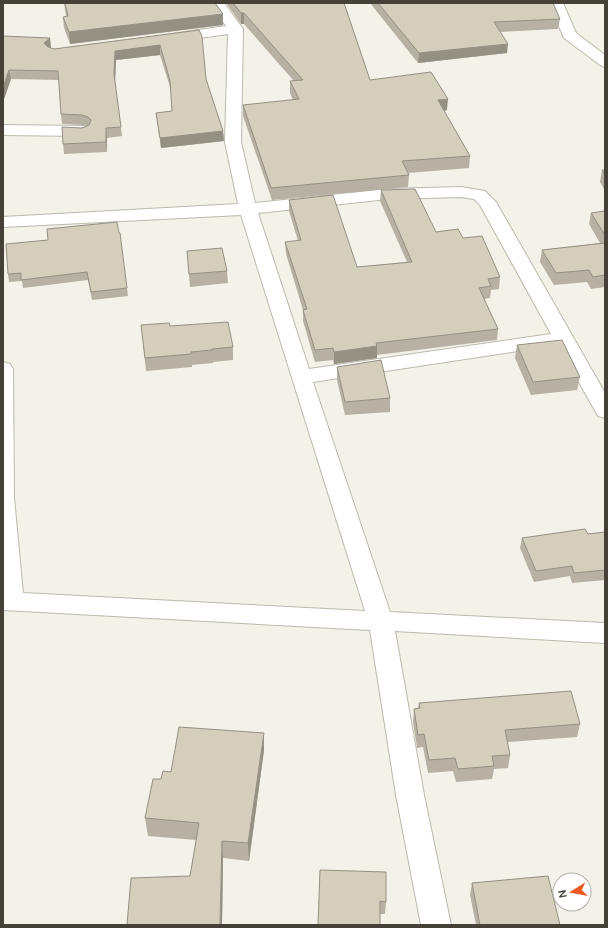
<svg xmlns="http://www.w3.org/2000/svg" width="608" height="928" font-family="Ubuntu,sans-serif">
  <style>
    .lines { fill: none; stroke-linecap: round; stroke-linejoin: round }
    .street-casing { stroke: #beb9ab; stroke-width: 2 }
    .street { fill: #fff; fill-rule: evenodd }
    .wall { fill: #b6b1a3 }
    .shaded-wall { fill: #949084 }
    .building { fill: #d4cebd; stroke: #949084 }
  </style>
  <rect width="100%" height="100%" fill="#f3f1e8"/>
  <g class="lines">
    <defs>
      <g id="street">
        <path d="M 210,3 L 224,3 L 243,29 L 241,142 L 255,203 L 388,189 L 461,187 L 485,191 L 496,202 L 605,393 L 605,418 L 598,416 L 558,345 L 313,382 L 390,612 L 605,623 L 605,643 L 395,631 L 424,795 L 451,925 L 421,925 L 396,795 L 370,630 L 3,610 L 3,362 L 10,364 L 13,369 L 14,498 L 23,593 L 365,611 L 241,215 L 3,227 L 3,217 L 238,204 L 225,142 L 228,34 L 172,42 L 167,41 L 165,38 L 167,35 L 172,34 L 226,26 ZM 461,197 L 474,199 L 480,205 L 551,334 L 309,369 L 258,213 L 388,199 Z"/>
        <polygon points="549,3 563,3 576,33 605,55 605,67 600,65 564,38"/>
        <polygon points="3,125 83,126 89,128 91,131 89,134 83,136 3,135"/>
      </g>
    </defs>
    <use href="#street" class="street-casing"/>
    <use href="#street" class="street"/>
  </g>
  <g class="wall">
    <polygon points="64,3 215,3 223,14 223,25 70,44 64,28 63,17 66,16"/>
    <polygon points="226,3 344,3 370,80 447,110 444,111 470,156 469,168 408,173 409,175 408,187 272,200 243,116 243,105 293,100 290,93 290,81 294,81 244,24 241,24"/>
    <polygon points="370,3 553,3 560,19 558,29 500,32 507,53 418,63"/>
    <polygon points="199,30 206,79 223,131 224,141 161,148 156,113 172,111 171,90 160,55 116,60 115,81 122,136 107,138 107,152 64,154 63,144 82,128 87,126 83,125 62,124 61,114 59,80 11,79 3,102 3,36 51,47 50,48 54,49"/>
    <polygon points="602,170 605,170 605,191 600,182"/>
    <polygon points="381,190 436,232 463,238 500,277 499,289 491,290 490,298 484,299 498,329 497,340 377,355 377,358 334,364 333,360 315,362 303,321 303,310 286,254 285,242 298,241 289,211 289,200 357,267 407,262 380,201"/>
    <polygon points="605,211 605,287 591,289 587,282 554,285 540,262 542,250 600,243 589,224 591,213"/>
    <polygon points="120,233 128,296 92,300 88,280 23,288 22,281 9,282 8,274 48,240"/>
    <polygon points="187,251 227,271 228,283 190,287"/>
    <polygon points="141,325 170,326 233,347 233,360 213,362 213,363 192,365 192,367 146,371"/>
    <polygon points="517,345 580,377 577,390 531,395 515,358"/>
    <polygon points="337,367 390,398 390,412 345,415 337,380"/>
    <polygon points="605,532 605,580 572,583 570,576 534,582 520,548 522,538 588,534"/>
    <polygon points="419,703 580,724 577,737 507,742 510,755 508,768 494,769 492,779 456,782 453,771 428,773 423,747 417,748 413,722 414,709 418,708"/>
    <polygon points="264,750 249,861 223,858 222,925 127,925 190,876 196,840 148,836 145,818 161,779 171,772"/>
    <polygon points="320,870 386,902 385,914 380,914"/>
    <polygon points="472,883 560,925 476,925 470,895"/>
  </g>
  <g class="shaded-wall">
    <rect x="241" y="13" width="3" height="11"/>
    <polygon points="223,14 223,25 70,44 69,32"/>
    <polygon points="50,38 51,47 46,52 44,43"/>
    <polygon points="508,44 507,53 418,63 419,53"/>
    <polygon points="160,45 160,55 116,60 115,83 114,74 115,51"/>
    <polygon points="9,70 11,79 3,102 3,87"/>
    <polygon points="448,99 447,110 437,112 438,100"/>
    <polygon points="106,128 107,138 107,152 106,142"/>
    <polygon points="223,131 224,141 161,148 160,138"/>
    <polygon points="377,346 377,358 334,364 334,352"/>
    <polygon points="264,733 264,750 249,861 248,843"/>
    <polygon points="222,841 223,858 222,925 220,925"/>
  </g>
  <g class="building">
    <polygon points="65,3 215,3 223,14 69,32 63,17 68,16"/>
    <polygon points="233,3 344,3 370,80 431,72 448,99 438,100 470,156 402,161 409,175 271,188 243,105 299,99 290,81 303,80 244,13 241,13"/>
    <polygon points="378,3 553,3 560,19 494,22 508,44 419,53"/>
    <polygon points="199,30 202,36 206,79 223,131 160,138 156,113 172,111 170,81 160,45 115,51 114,74 121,127 106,128 106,142 63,144 62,127 82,128 89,125 91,120 88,117 82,115 61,114 58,71 9,70 3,87 3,36 50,38 44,43 48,47 54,49"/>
    <polygon points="602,170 605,170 605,175"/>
    <polygon points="415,189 436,232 458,229 463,238 482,236 500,277 488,279 491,286 479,288 498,329 376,343 377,346 334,352 333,348 315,350 303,310 307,309 285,242 301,240 289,200 333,195 357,267 412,262 381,190"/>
    <polygon points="605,211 605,235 591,213"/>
    <polygon points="117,222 119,233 120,233 127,288 91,292 87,272 21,280 21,273 8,274 6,244 48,240 47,229"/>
    <polygon points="605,243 605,275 593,277 589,270 556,273 542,250"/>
    <polygon points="222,248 227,271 189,274 187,251"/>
    <polygon points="228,322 233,347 212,349 212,350 191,352 191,354 145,358 141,325 169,323 170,326"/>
    <polygon points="562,340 580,377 533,382 517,345"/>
    <polygon points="381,360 390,398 345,402 337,367"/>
    <polygon points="585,529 588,534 605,532 605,570 574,573 572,566 536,571 522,538"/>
    <polygon points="571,691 580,724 505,730 510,755 492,756 494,766 458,769 455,758 429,760 424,734 418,735 414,709 420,708 419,703"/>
    <polygon points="179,727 264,733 248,843 222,841 220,925 127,925 131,878 190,876 199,823 145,818 153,779 161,779 163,771 171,772"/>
    <polygon points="320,870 386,872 386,902 380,901 380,925 318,925"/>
    <polygon points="548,876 560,925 480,925 472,883"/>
  </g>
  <rect width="608" height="928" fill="none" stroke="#464137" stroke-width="8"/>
  <g transform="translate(572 892) rotate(259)"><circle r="19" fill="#ffffff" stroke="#b5b3af"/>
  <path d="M0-3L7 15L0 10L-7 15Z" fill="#ee5923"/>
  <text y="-6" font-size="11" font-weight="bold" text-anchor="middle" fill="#464137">N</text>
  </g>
</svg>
